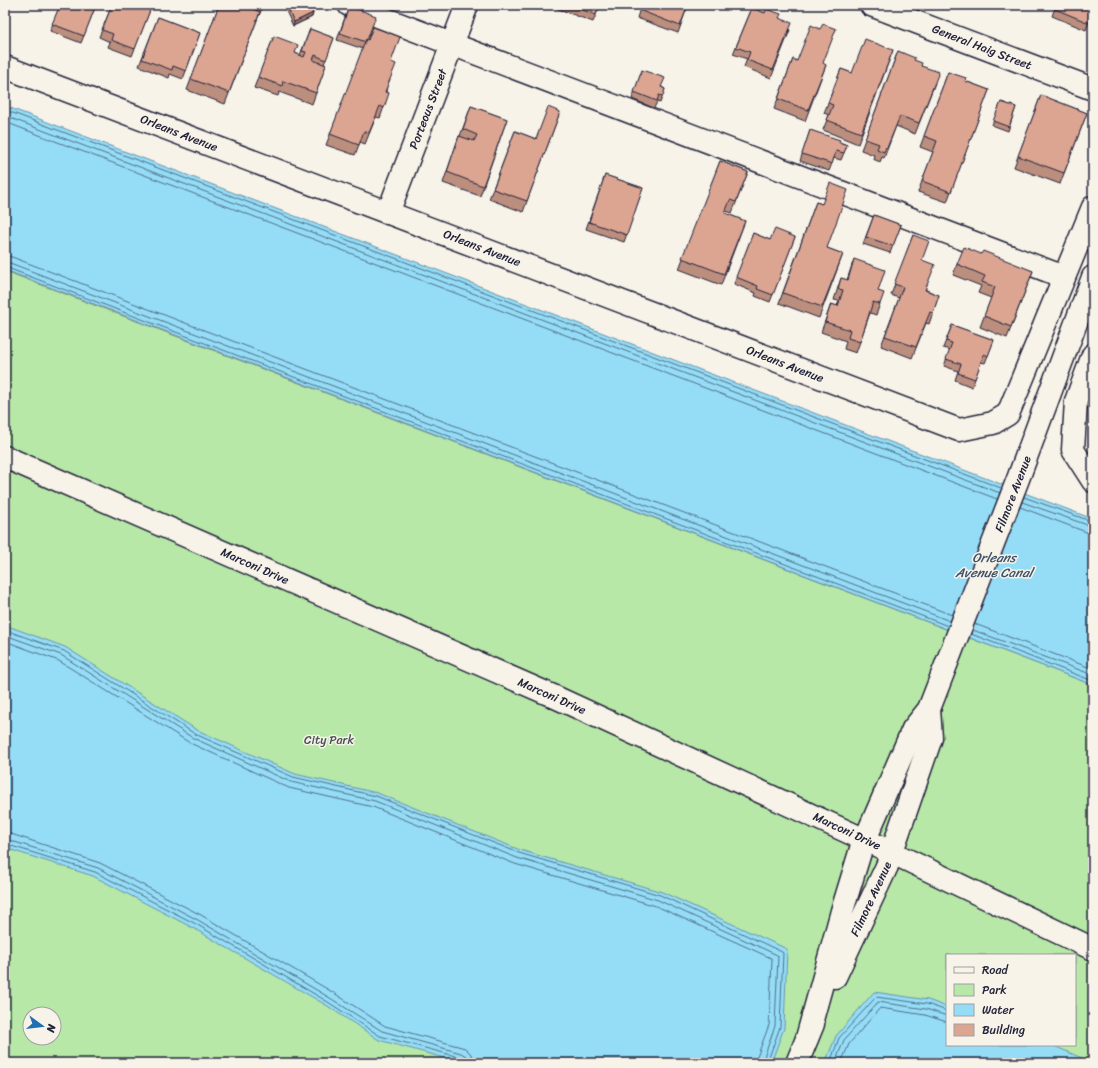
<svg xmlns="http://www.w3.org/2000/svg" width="1098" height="1068" font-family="Sriracha,sans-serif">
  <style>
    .green { fill: #b7e8a7; stroke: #6c8571; fill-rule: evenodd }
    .water { fill: #95ddf7; stroke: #6792ac }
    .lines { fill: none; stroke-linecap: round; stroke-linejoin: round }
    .shore { stroke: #506d86; stroke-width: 1 }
    .minor-casing { stroke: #22223b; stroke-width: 25 }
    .minor { stroke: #f7f3e8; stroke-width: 22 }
    .wall { fill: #bc8e7e; stroke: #22223b }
    .shaded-wall { fill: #997466; stroke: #22223b }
    .building { fill: #dba592; stroke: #22223b }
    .labels { text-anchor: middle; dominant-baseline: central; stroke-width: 3; stroke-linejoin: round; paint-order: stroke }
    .street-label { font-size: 12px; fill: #22223b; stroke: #f7f3e8 }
    .park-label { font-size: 12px; fill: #475456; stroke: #f7f3e8 }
    .water-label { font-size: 13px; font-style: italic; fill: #3f516a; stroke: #f7f3e8 }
  </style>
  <rect width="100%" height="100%" fill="#f7f3e8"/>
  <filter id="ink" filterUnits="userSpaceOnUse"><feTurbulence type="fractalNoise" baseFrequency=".025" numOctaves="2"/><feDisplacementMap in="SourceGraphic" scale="8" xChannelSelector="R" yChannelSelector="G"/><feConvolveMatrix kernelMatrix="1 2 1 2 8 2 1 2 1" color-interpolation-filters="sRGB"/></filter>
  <g filter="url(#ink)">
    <path class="green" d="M 5,271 L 1093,685 L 1093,1063 L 5,1063 ZM 947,955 L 1075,955 L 1075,1045 L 947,1045 ZM 30,1014 L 54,1014 L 54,1038 L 30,1038 Z"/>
    <g class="water">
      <polygon points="5,106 1093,519 1093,685 5,270"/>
      <polygon points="5,625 65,647 197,730 295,774 377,793 520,850 662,892 787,949 784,1028 771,1063 463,1063 379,1040 326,1005 193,928 93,876 5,848"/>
      <polygon points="874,992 928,1000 947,1007 947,1045 1052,1045 1093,1063 825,1063 836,1036"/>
    </g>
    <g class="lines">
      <g class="shore">
        <polyline points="5,110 1001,488"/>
        <polyline points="5,116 1000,493"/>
        <polyline points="5,122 997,499"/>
        <polyline points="5,256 12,257 952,615"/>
        <polyline points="5,262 10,263 950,621"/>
        <polyline points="5,267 948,626"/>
        <polyline points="1024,497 1093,522"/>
        <polyline points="1022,502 1093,527"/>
        <polyline points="1020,507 1086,532 1093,533"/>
        <polyline points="975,624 1093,669"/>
        <polyline points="5,630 64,651 195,734 293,777 376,796 519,853 660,895 782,952 783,953 780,1027 767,1063"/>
        <polyline points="973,630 1093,675"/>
        <polyline points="971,634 1093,681"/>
        <polyline points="5,635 61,655 193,738 291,782 375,801 517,858 658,900 777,955 778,956 775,1026 762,1063"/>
        <polyline points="5,641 59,661 190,743 289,788 373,807 515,864 656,906 771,958 772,960 769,1025 757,1057 756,1063"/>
        <polyline points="5,833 11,834 100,863 201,915 334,993 385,1026 465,1048 471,1054 473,1063"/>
        <polyline points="5,839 98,868 198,920 330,998 382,1031 461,1053 466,1056 467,1063"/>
        <polyline points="5,844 95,872 196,924 328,1002 380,1036 455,1056 461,1058 462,1063"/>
        <polyline points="830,1063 839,1038 876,997 927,1004 947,1011"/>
        <polyline points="835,1063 844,1040 878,1002 926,1009 947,1016"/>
        <polyline points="841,1063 849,1044 880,1008 925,1015 947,1022"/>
      </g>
      <defs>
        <g id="minor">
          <polyline points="349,5 1064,277"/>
          <polyline points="871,5 1093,89"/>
          <polyline points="5,67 959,430 993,423 1008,414 1093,207"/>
          <polyline points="388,213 467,5"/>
          <polyline points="1093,355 1076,401 1073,450 1093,481"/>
          <polyline points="5,457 553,696 876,845 1093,949"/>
          <polyline points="835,977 887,866 931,738 929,709"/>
          <polyline points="807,1038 842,911 861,849 913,729 929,709 1018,479 1093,277"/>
          <polyline points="797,1063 813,1024"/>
        </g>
      </defs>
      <use href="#minor" class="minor-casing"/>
      <use href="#minor" class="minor"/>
    </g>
    <g class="wall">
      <polygon points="60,5 96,5 81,43 50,31"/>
      <polygon points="112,5 152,5 132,56 108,47 110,42 99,37"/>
      <polygon points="219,5 263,5 259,16 259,15 225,104 187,90"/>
      <polygon points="286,5 309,5 313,13 312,17 293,26 285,9 286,6"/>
      <polygon points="548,5 600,5 593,22"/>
      <polygon points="641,5 688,5 678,33 637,18"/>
      <polygon points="1056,5 1093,10 1086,30 1052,16"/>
      <polygon points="349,6 367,40 391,62 386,92 385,104 380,118 376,117 365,144 360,142 355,155 326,145 363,49 337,40"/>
      <polygon points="752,8 779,18 790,30 771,78 744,67 747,59 733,54"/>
      <polygon points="158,17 200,33 183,79 170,74 169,78 139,66"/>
      <polygon points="310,29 334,38 324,64 326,65 312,104 279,92 278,96 254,88 274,36 295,53 300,55"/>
      <polygon points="893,50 858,144 823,130 829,115 824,113 841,69 852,73"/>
      <polygon points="898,51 914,60 921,66 935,83 915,134 896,126 884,158 882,157 880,162 873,159 874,155 861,150"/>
      <polygon points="793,59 797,61 823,64 826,65 805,121 774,109"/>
      <polygon points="642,70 662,87 665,89 660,103 657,102 654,108 632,99"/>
      <polygon points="948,72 965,81 989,90 947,202 918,192 933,152 920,147"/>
      <polygon points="1041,95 1087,113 1060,184 1014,167"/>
      <polygon points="1001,102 1016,107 1008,131 992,125"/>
      <polygon points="471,106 507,119 480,196 443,183 459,136 460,136"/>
      <polygon points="560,112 523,212 489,199 515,131 536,139"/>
      <polygon points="810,130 847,145 841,160 834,158 829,171 800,161"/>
      <polygon points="720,161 748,172 732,213 726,211 725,213 745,221 721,285 679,269"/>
      <polygon points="605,175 643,188 624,242 586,229"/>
      <polygon points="816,202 822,204 827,248 843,254 819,318 779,303"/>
      <polygon points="874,215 901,225 890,253 863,244"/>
      <polygon points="753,233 770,240 795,237 770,302 755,296 756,293 734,284"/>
      <polygon points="913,235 922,260 926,290 939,295 929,324 926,323 912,358 881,346 899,298 891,295"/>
      <polygon points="981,254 1033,271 1007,338 980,327 991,298 978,293 981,286 953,275 957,264"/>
      <polygon points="854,259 878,291 880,304 876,315 870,313 856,353 844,349 846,341 821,332 831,304 837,306 839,301 834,300 841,278 847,280"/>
      <polygon points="952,325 994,340 985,363 981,362 972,387 955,380 958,371 944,366 950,350 943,348"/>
    </g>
    <polygon class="shaded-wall" points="313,13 312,17 293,26 294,22"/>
    <g class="building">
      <polygon points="60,5 96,5 84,36 52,24"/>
      <polygon points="112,5 152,5 135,49 111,40 113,34 102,30"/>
      <polygon points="219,5 243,5 260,12 229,93 191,79"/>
      <polygon points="252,5 263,5 262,8"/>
      <polygon points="289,5 309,5 313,13 294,22 287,6"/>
      <polygon points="570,5 599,5 596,15"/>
      <polygon points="641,5 688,5 680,26 639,10"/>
      <polygon points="1056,5 1093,5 1093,10 1089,23 1055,9"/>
      <polygon points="349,6 376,16 367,40 366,39 366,42 340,33"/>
      <polygon points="752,8 765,13 766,9 781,14 779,18 792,23 773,70 747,60 750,52 736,47"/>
      <polygon points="158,17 200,33 186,71 173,66 172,70 142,59"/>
      <polygon points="823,24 836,29 823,63 826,65 808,110 778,99 793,59 797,61 811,25 820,29"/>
      <polygon points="373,27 400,37 391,62 396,64 385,92 389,93 384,108 380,106 369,133 364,131 359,145 330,134 366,39 368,40"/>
      <polygon points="310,29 334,38 326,60 315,55 313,60 326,65 316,93 283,81 282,86 258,77 274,36 298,45 295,53 304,57 306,52 302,51"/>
      <polygon points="865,39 893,50 861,133 827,120 833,105 828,103 841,69 852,73"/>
      <polygon points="898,51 915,58 914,60 922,63 921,66 939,72 919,123 900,116 887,148 886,147 884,152 877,149 879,144 865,139"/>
      <polygon points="642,70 665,78 661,87 665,89 663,96 659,95 657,101 634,92"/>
      <polygon points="948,72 966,78 965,81 989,90 951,192 922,181 937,141 924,136"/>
      <polygon points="1041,95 1087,113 1064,173 1018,156"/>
      <polygon points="1001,102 1016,107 1009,127 993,121"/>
      <polygon points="471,106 507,119 483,186 447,172 459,136 474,141 477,135 463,129"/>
      <polygon points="548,107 560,112 527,201 493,189 515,131 536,139"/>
      <polygon points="810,130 840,140 839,142 847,145 844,153 836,151 832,164 802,154"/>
      <polygon points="720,161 748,172 736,202 730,200 725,213 745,221 724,274 682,258"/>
      <polygon points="605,175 643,188 627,235 589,222"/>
      <polygon points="830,183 848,190 827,248 843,254 822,307 783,293 816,202 822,204"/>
      <polygon points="874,215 901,225 893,246 866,237"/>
      <polygon points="775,229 795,237 773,295 757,289 758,286 736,277 753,233 770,240"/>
      <polygon points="913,235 929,241 922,260 935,265 925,290 939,295 933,313 930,312 916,347 885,336 903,287 894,284"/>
      <polygon points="964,247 981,254 983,251 1033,271 1011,327 984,316 995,287 982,282 985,276 957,264"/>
      <polygon points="854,259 885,270 878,291 884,293 880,304 873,302 860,342 848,338 850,330 825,322 831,304 838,306 843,290 838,289 841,278 848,280"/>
      <polygon points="952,325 994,340 988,356 984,354 975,379 958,373 961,364 946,359 952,343 946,341"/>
    </g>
  </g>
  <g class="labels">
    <g class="street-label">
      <text transform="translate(982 47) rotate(21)">General Haig Street</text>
      <text transform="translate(428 109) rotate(-69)">Porteous Street</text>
      <text transform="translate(179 133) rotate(21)">Orleans Avenue</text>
      <text transform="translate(482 248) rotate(21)">Orleans Avenue</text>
      <text transform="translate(785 364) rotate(21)">Orleans Avenue</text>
      <text transform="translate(1013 494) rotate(-69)">Filmore Avenue</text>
      <text transform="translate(255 566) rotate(24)">Marconi Drive</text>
      <text transform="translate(552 696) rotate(24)">Marconi Drive</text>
      <text transform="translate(847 831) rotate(25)">Marconi Drive</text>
      <text transform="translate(871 899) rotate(-65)">Filmore Avenue</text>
    </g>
    <g class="park-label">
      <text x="329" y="740">City Park</text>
    </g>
    <g class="water-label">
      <text x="994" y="557">Orleans<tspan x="994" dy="15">Avenue Canal</tspan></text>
    </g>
  </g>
  <rect width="1098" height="1068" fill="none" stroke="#f7f3e8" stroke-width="20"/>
  <rect x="10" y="10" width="1078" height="1048" fill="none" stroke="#22223b" stroke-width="1.5" filter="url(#ink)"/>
  <rect x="946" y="954" width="130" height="92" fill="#f7f3e8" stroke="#a29fa3"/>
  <rect x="954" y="967" width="20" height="6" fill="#f7f3e8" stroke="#a29fa3"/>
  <text x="982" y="974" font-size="12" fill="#22223b">Road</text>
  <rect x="954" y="984" width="20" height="12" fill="#b7e8a7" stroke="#a29fa3"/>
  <text x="982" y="994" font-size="12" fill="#22223b">Park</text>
  <rect x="954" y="1004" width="20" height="12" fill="#95ddf7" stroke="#a29fa3"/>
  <text x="982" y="1014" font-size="12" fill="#22223b">Water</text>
  <rect x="954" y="1024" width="20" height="12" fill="#dba592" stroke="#a29fa3"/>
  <text x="982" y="1034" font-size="12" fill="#22223b">Building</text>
  <g transform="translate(42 1026) rotate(105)"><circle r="19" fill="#f7f3e8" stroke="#a29fa3"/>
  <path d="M0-3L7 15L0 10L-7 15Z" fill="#1f6fb2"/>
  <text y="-6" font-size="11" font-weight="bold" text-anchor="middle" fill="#22223b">N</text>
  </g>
</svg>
